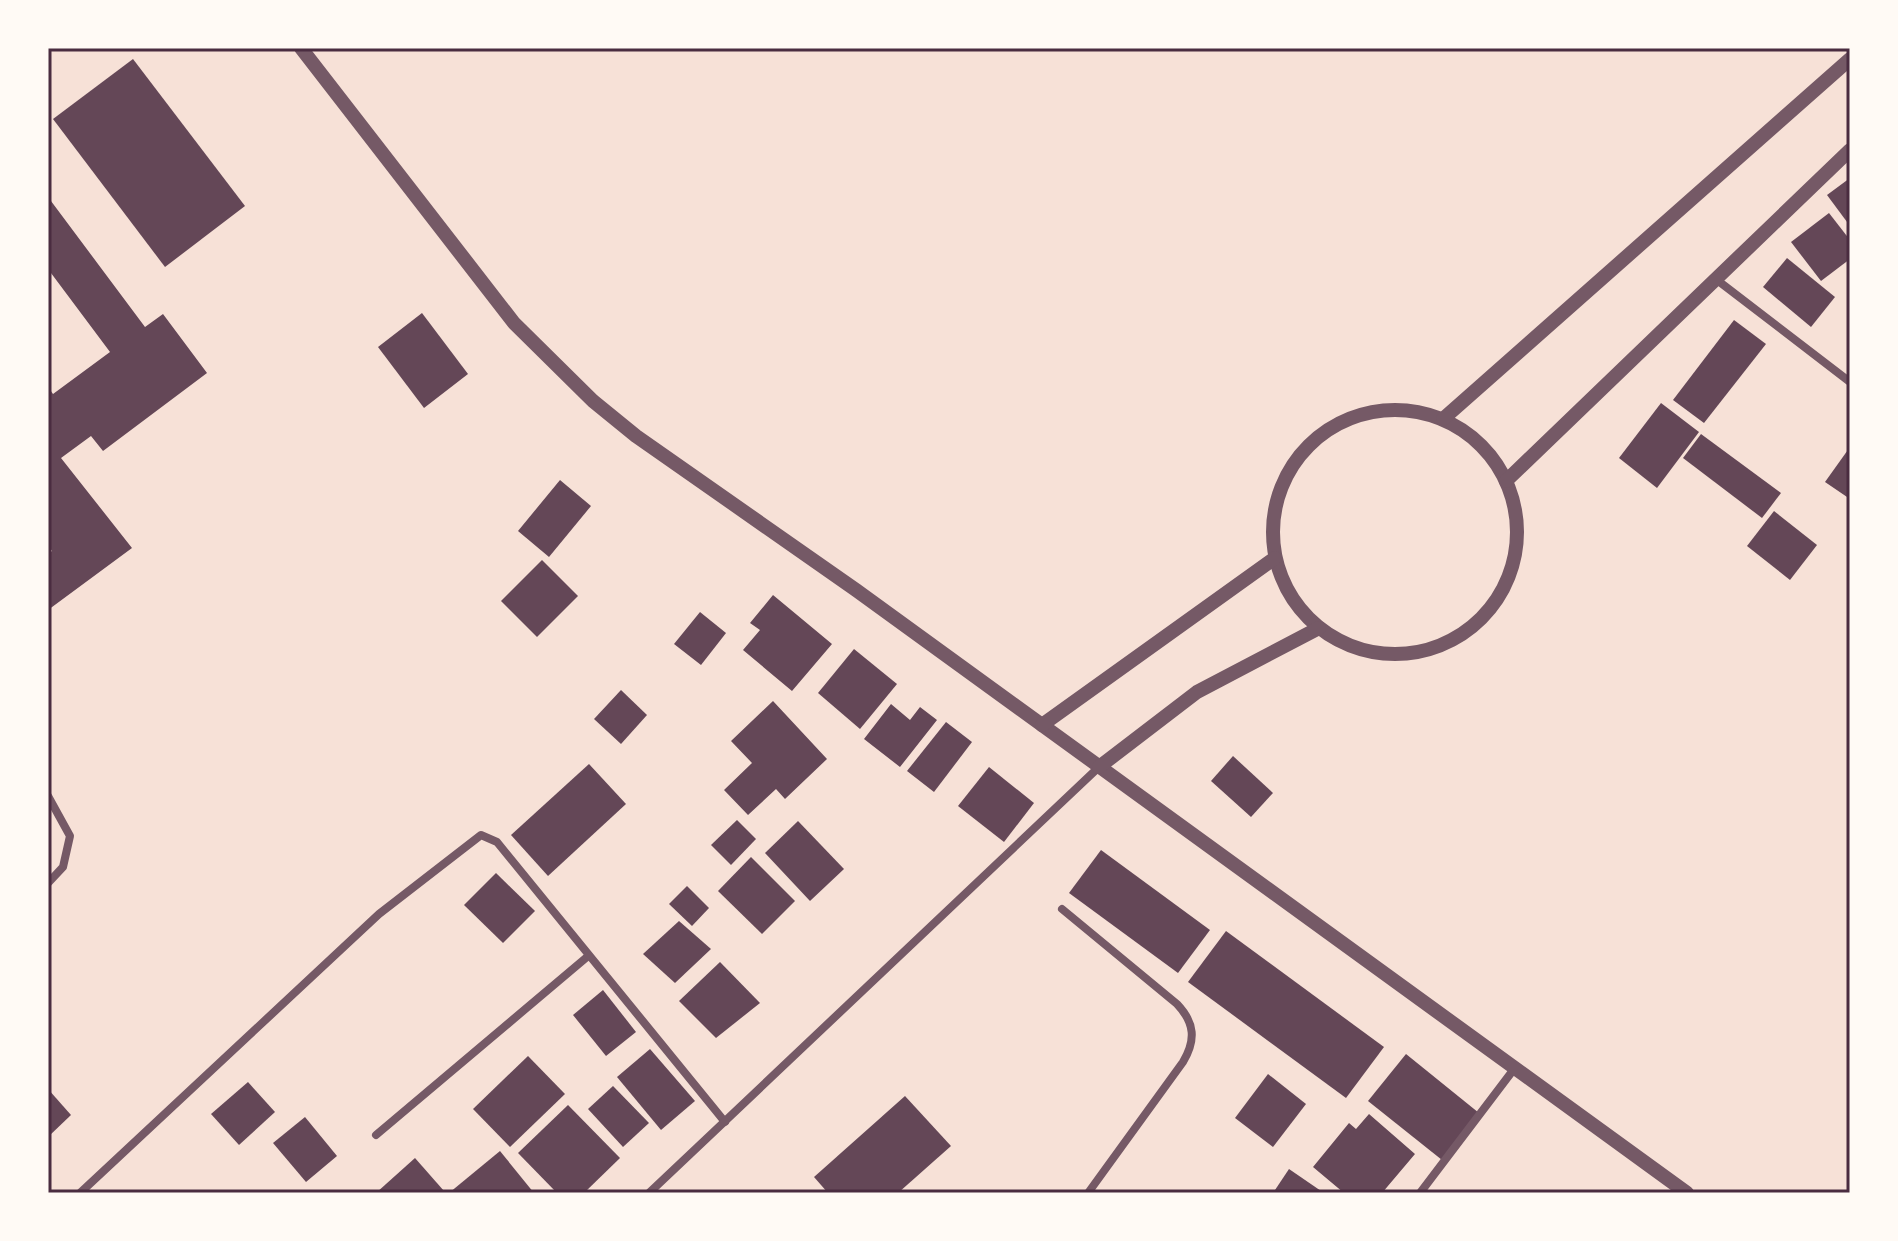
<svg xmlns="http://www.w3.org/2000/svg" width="1898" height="1241" font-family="Overpass,sans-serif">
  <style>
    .building { fill: #644757 }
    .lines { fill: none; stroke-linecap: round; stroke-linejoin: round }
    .minor { stroke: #755966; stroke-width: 8 }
    .tertiary { stroke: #755966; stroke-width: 14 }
    .neatline { fill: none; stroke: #4a2c40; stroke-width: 3 }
  </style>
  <rect width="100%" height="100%" fill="#f7e1d7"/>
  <g class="building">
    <polygon points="133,59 245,206 165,267 53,119"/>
    <polygon points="1850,178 1850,226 1827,195"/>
    <polygon points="48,197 145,327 163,314 207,373 103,451 91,436 61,458 132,548 48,610 48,554 52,551 48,545 48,387 53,394 110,352 48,269"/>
    <polygon points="1829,213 1850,240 1850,259 1821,281 1791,242"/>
    <polygon points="1787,258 1835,297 1811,327 1763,287"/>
    <polygon points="422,313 468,374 424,408 378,347"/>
    <polygon points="1734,320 1766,344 1704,423 1673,400"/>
    <polygon points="1661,403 1699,432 1657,488 1619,458"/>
    <polygon points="1701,434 1781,493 1762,518 1683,458"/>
    <polygon points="1850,447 1850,499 1825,482"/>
    <polygon points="560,480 591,506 549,557 518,531"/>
    <polygon points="1774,511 1817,545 1790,580 1747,546"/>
    <polygon points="542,560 578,596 537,637 501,601"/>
    <polygon points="773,595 832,644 792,691 743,650 760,630 750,623"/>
    <polygon points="700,612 726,633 701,665 674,644"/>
    <polygon points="854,649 897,684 860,729 818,693"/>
    <polygon points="621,690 647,715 621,744 594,719"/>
    <polygon points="773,701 827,759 785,799 776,789 748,815 724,790 752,763 731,741"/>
    <polygon points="891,704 910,720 920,707 937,720 900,767 864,739"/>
    <polygon points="946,722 972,742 934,792 907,771"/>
    <polygon points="1233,756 1273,793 1251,817 1211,781"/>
    <polygon points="589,764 626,804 548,876 511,835"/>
    <polygon points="989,767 1034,803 1004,842 958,806"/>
    <polygon points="737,820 756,839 731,865 711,845"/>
    <polygon points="798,821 844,869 810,901 765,853"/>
    <polygon points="1101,850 1210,930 1178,973 1069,893"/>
    <polygon points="751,857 795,901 762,934 718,891"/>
    <polygon points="496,873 535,911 503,943 464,905"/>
    <polygon points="687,886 709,908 692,926 669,904"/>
    <polygon points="679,921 711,949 675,983 643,954"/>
    <polygon points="1226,931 1384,1047 1346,1098 1188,982"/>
    <polygon points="720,962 760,1003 716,1038 679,1001"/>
    <polygon points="603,990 636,1032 606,1056 573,1015"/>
    <polygon points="650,1049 695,1101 661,1130 617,1077"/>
    <polygon points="1406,1054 1479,1113 1442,1160 1368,1101"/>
    <polygon points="528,1056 565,1094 510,1147 473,1109"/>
    <polygon points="1268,1074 1306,1104 1273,1147 1235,1118"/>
    <polygon points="248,1082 275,1112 239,1145 211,1114"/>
    <polygon points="613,1086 649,1123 623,1147 588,1109"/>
    <polygon points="48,1089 71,1115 48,1137"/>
    <polygon points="905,1096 951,1146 898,1193 828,1193 814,1177"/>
    <polygon points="568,1105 620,1158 584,1193 557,1193 518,1153"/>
    <polygon points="1369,1114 1415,1154 1382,1193 1344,1193 1313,1167 1349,1123 1356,1129"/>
    <polygon points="305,1117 337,1156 306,1182 273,1143"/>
    <polygon points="500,1151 534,1193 449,1193"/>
    <polygon points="415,1158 444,1191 376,1193"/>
    <polygon points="1289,1169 1324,1193 1273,1193"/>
  </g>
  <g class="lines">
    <g class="minor">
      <polyline points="1717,280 1850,382"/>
      <polyline points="48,796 70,836 63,867 48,883"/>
      <path d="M 1062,909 L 1177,1004 C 1195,1023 1196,1040 1183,1062 L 1088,1193"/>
      <polyline points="376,1135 587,957"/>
      <polyline points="80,1193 379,914 481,835 497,842 725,1122"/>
      <polyline points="649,1193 1099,767"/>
      <polyline points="1420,1193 1514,1069"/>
    </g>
    <g class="tertiary">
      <polyline points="301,48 514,323 593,401 636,436 856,590 1687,1193"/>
      <circle cx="1395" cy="532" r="122"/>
      <polyline points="1443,419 1850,59"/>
      <polyline points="1506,481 1850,150"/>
      <polyline points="1042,725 1275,558"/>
      <polyline points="1099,767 1197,692 1319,628"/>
    </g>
  </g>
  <rect width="1898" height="1241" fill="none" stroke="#fffaf5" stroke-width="100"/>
  <rect x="50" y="50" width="1798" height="1141" class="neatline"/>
</svg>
